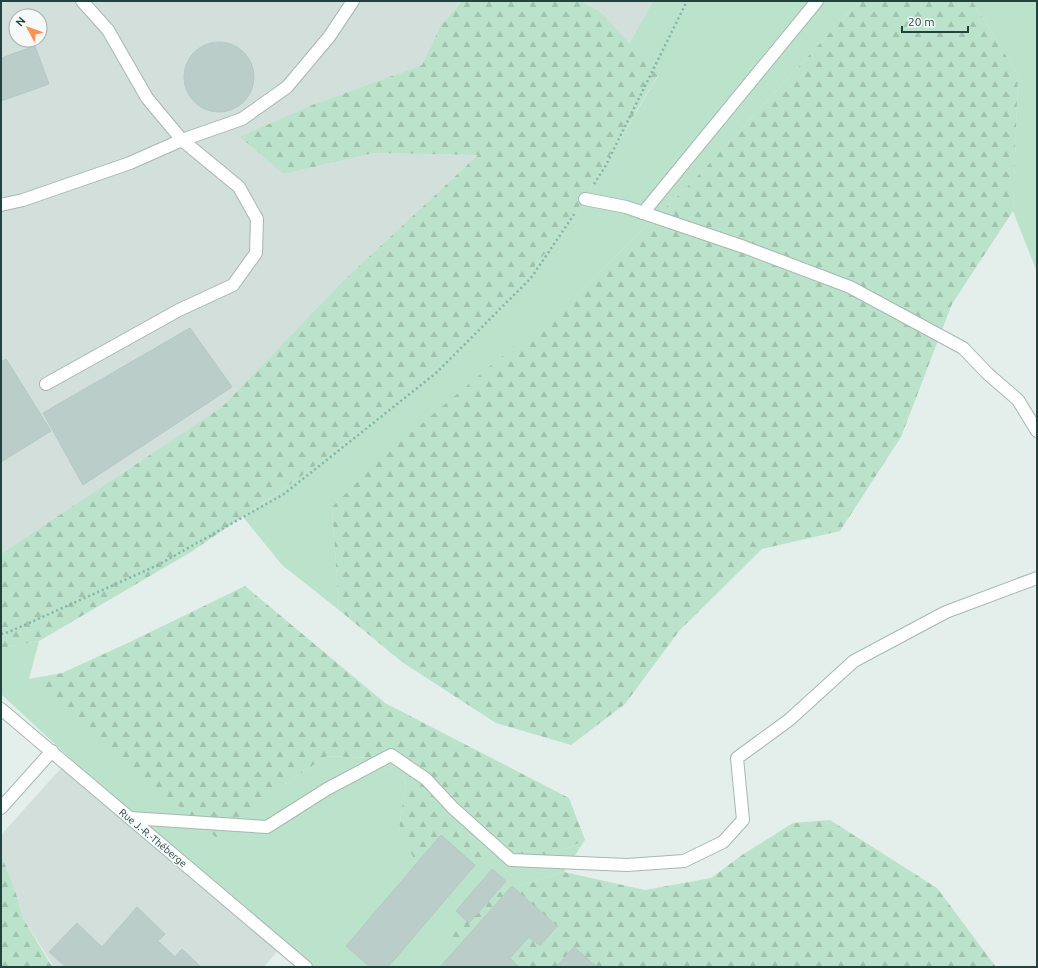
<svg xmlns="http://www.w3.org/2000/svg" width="1038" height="968" font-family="Ubuntu,sans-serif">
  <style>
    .built { fill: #d2dfda; fill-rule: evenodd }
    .grass { fill: #bbe2ca }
    .forest { fill: url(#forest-firs) }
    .building { fill: #bbcdc8; stroke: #b5c9c3 }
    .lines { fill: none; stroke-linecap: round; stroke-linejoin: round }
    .service-casing { stroke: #a6b8b3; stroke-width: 14 }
    .minor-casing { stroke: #a6b8b3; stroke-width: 14 }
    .path { stroke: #81b5ab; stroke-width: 2.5; stroke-dasharray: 2 3; stroke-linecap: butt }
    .service { stroke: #fff; stroke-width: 12 }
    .minor { stroke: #fff; stroke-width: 12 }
    .labels { text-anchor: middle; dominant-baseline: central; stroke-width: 3; stroke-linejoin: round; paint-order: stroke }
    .street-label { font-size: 10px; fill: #21423d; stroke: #f5faf8 }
  </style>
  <defs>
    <pattern id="forest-firs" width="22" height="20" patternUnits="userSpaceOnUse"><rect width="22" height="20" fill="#bbe2ca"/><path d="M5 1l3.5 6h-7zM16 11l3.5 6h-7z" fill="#a0c3ae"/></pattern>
  </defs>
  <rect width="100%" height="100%" fill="#e4efeb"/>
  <g class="built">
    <path d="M 1,1 L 462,1 L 441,25 L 422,65 L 312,105 L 284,174 L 373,153 L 478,155 L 343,281 L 222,407 L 1,554 ZM 16,16 L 40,16 L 40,40 L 16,40 Z"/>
    <polygon points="580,1 653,1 629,44 600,11"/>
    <polygon points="70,758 285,942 264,967 54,967 23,918 14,887 1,855 1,835"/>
  </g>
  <g class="grass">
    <polygon points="653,1 859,1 695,179 582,289 332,507 339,610 282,565 243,517 295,481 407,395 501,310 573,217 658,76 629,44"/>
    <polygon points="972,1 1037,1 1037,272 1013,211 1018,75"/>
    <polygon points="39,641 29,679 285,784 327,756 369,758 406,779 399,830 551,856 585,840 564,872 489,895 481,967 314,967 70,758 1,694 1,648"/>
  </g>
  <g class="forest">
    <polygon points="462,1 580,1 600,11 658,75 573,217 501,310 407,395 295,481 191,552 39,641 1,648 1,554 222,407 343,281 478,155 373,153 284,174 240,137 312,105 422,65 441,25"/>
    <polygon points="859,1 972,1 1018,75 1013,211 952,304 901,437 840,531 762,549 679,631 625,704 571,745 496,723 402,662 339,610 332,507 388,452 582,289 695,179"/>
    <polygon points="245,586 385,703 569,798 585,840 551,856 419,868 399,830 406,779 369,758 327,756 285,784 218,839 29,679 62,673 130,642"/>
    <polygon points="830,820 937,888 996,967 481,967 450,953 451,926 489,895 564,872 645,890 711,878 742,855 793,823"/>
    <polygon points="1,855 14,887 23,918 49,962 53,967 1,967"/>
  </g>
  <g class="building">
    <circle cx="219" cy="77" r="35"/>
    <polygon points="35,46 49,84 1,101 1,58"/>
    <polygon points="190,328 232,387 83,485 43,413"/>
    <polygon points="6,359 51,431 1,462 1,362"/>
    <polygon points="441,835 475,865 388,967 370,967 346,946"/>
    <polygon points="492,869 506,881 469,923 456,911"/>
    <polygon points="512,886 557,926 540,946 529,937 510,958 519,967 440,967"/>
    <polygon points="137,907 165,934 158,941 175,957 182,949 201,967 66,967 49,952 77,923 102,947"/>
    <polygon points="574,947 597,967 556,967"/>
  </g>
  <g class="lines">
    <defs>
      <g id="service">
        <polyline points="585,199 626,207 744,247 850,287 963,348 988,374 1018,400 1037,431"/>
        <polyline points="1,205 23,200 130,163 182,140 242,119 287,87 329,37 353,1"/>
        <polyline points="643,213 817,1"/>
        <polyline points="46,384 179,310 233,285 256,253 257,219 239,187 182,140 147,98 108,30 82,1"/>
        <polyline points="130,818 267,827 327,789 391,755 426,779 453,808 511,860 627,865 684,861 723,842 743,820 737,758 789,720 854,661 946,612 1037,578"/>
      </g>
      <g id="minor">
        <polyline points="1,709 306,967"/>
        <polyline points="1,808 52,751"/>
      </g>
    </defs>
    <use href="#service" class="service-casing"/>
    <use href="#minor" class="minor-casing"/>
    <g class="path">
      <polyline points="594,184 606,165 687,1"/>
      <polyline points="1,634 9,632 158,565 284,494 436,373 531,278 575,213"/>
    </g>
    <use href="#service" class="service"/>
    <use href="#minor" class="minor"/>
  </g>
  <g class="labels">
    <g class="street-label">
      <text transform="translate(153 838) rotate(40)">Rue J.-R.-Théberge</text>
    </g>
  </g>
  <rect width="1038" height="968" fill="none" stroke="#21423d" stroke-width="4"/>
  <g transform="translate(28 28) rotate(311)"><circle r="19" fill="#f5faf8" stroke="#a0b0ad"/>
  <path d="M0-3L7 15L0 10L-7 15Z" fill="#ff9152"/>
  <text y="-6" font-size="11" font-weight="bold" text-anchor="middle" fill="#21423d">N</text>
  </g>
  <path d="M902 26v6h66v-6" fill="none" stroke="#21423d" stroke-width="2"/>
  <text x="908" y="26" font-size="12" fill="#21423d" stroke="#f5faf8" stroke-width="3" paint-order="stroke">20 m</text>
</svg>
